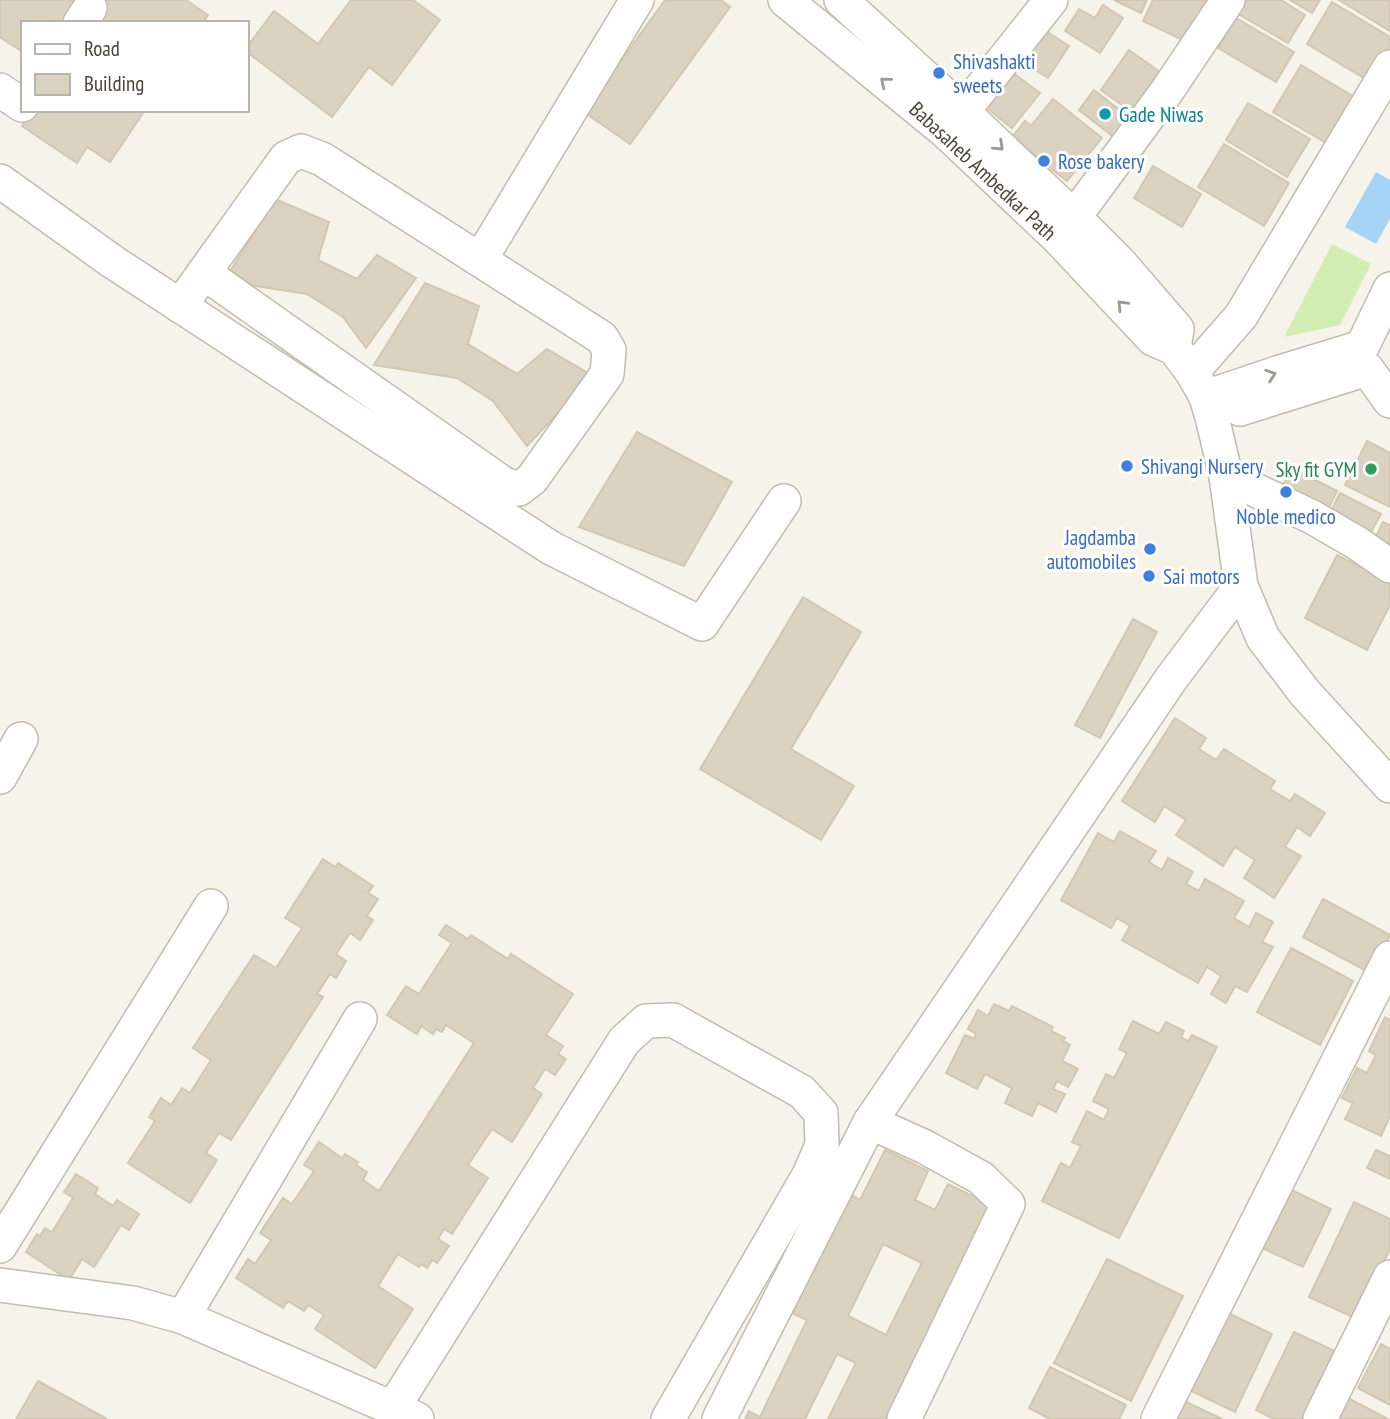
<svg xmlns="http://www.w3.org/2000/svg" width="1390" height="1419" font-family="'PT Sans Narrow',sans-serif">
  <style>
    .green { fill: #d2edb2 }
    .water { fill: #a5d4f6 }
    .building { fill: #dcd2c2; stroke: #d4c7b2; stroke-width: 2; fill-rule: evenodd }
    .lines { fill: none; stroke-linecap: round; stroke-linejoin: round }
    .minor-casing { stroke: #c3bbad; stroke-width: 36 }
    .minor { stroke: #fff; stroke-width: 33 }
    .oneway { stroke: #9d9892 }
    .shop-dot { fill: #3f7fe0; stroke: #fff; stroke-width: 2.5 }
    .culture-dot { fill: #0f9aa8; stroke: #fff; stroke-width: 2.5 }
    .leisure-dot { fill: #2e9e5b; stroke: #fff; stroke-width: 2.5 }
    .labels { text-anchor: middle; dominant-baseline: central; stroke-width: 6; stroke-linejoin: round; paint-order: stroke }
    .shop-label { font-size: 21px; fill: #366cbe; stroke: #fff; text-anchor: start }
    .culture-label { font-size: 21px; fill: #0d838f; stroke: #fff; text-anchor: start }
    .street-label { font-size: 21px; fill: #4c4438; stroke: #fff }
    .leisure-label { font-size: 21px; fill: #27864d; stroke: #fff; text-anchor: end }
  </style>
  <rect width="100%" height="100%" fill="#f6f3eb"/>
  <polygon class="green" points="1332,244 1371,264 1340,325 1284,337"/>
  <polygon class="water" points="1376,172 1390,180 1390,219 1376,244 1345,227"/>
  <g class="building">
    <polygon points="0,0 77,0 62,23 23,23 23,52 0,37"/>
    <polygon points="106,0 186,0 208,15 203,23 91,23"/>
    <polygon points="351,0 413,0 440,20 392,85 369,67 332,117 247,52 247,47 274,11 318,44"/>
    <polygon points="665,0 721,0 730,7 630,144 584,112"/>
    <polygon points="1114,0 1147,0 1141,13"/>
    <polygon points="1153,0 1215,0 1193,45 1143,21"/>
    <polygon points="1241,0 1281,0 1305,15 1288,43 1235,12"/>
    <polygon points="1290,0 1320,0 1312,13"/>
    <polygon points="1339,0 1390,0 1390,31"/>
    <polygon points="1332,2 1390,37 1390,45 1369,81 1307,44"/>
    <polygon points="1103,5 1123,18 1100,53 1065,31 1079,9 1095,18"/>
    <polygon points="1236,18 1294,52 1276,82 1218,48"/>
    <polygon points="1043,29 1069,46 1048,78 1022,62"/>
    <polygon points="1129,50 1167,77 1139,117 1101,90"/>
    <polygon points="1301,65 1361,101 1333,147 1273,112"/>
    <polygon points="1009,70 1040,93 1012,128 982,104"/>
    <polygon points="1094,90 1131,119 1115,138 1079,110"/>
    <polygon points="1053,99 1102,138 1067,181 1012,137 1025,121 1031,126"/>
    <polygon points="1248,103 1310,139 1287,177 1226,140"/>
    <polygon points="32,110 145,110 110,162 87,147 77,163 22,126"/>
    <polygon points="1224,144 1289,183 1264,226 1198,187"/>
    <polygon points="1153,166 1201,194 1182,227 1134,198"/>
    <polygon points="275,199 329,222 318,260 357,279 377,255 416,278 366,348 343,317 307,294 224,281"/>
    <polygon points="425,283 479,306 468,344 517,374 547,349 593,376 527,446 493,401 457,378 374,365"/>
    <polygon points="637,432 732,482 684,566 579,527"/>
    <polygon points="1367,441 1390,453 1390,507 1345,485"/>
    <polygon points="1292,468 1337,491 1323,520 1277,496"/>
    <polygon points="1340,493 1381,514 1365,543 1325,523"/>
    <polygon points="1383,522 1390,525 1390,559 1370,549"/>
    <polygon points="1337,555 1390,582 1390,605 1367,650 1305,618"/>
    <polygon points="803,597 861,632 791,749 854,786 821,840 700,769"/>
    <polygon points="1133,619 1157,632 1100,738 1075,725"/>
    <polygon points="1175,718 1206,738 1199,749 1216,760 1224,749 1275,781 1270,789 1290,801 1295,794 1325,813 1310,836 1297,827 1285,847 1301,856 1274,898 1244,878 1255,860 1235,847 1223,866 1176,835 1186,820 1164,806 1155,822 1122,801"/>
    <polygon points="1120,831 1156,851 1149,862 1162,870 1168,858 1193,872 1186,884 1199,891 1205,879 1244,901 1234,918 1249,927 1256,913 1273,922 1262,942 1273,947 1247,992 1235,986 1226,1003 1211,994 1221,976 1207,967 1198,983 1122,940 1130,926 1117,918 1111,928 1061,900 1098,833 1114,842"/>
    <polygon points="323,859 335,867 338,863 373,886 368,893 378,899 367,916 373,920 360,940 350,933 336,954 346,961 336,978 330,974 317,994 323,997 231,1140 219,1133 206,1153 217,1160 190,1203 128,1163 155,1121 149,1117 161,1098 171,1105 182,1088 190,1093 211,1060 193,1048 254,955 276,968 302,928 285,918"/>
    <polygon points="1323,899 1390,935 1370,973 1303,937"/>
    <polygon points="446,925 468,939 471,935 508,959 511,954 573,994 546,1035 563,1046 558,1054 566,1059 555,1075 545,1069 533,1088 542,1094 512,1142 492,1129 468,1165 488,1178 452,1234 444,1229 438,1239 449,1246 437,1263 432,1260 427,1268 421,1264 419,1267 398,1254 378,1286 413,1309 375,1368 315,1329 324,1315 308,1305 304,1311 288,1301 283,1308 236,1278 248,1259 255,1264 271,1240 260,1233 283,1198 292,1204 314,1171 304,1165 319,1142 342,1158 345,1154 358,1162 356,1165 367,1172 363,1180 379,1191 474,1043 446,1025 442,1032 436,1029 433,1034 421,1026 417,1034 387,1015 406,986 419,994 452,943 439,935"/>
    <polygon points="1291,948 1353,981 1320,1045 1257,1012"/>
    <polygon points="994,1004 1009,1011 1012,1006 1053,1027 1051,1031 1065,1038 1063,1041 1070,1045 1062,1061 1078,1069 1068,1087 1057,1081 1053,1089 1065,1094 1056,1112 1038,1103 1032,1116 1005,1103 1012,1088 985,1074 977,1089 946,1073 965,1035 974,1039 976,1034 968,1029 978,1010 988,1016"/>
    <polygon points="1385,1017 1390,1020 1390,1116 1381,1136 1345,1119 1353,1103 1342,1098 1357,1068 1367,1073 1376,1055 1369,1051"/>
    <polygon points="1133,1021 1159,1034 1166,1022 1184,1031 1181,1037 1188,1041 1192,1035 1217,1047 1119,1238 1042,1201 1061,1163 1070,1168 1081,1146 1072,1142 1087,1111 1104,1120 1109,1109 1093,1101 1106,1074 1114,1078 1127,1053 1119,1049"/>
    <path d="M 885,1150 L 928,1171 L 915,1200 L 935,1210 L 948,1184 L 997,1208 L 885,1419 L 828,1419 L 856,1363 L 837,1354 L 805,1419 L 745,1419 L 749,1411 L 760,1417 L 807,1320 L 792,1313 L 849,1194 L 860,1200 ZM 883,1244 L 922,1263 L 886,1335 L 848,1316 Z"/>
    <polygon points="1376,1150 1390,1156 1390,1179 1367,1168"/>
    <polygon points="76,1174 98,1188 95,1194 113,1206 117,1200 139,1214 129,1230 121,1225 94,1267 82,1259 69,1280 26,1252 37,1234 40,1236 45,1228 52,1232 73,1198 64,1192"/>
    <polygon points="1285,1187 1331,1209 1303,1267 1258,1246"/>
    <polygon points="1354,1202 1390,1219 1390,1249 1357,1319 1309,1297"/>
    <polygon points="1107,1259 1183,1296 1131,1401 1054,1363"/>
    <polygon points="1222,1310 1272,1334 1235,1412 1185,1388"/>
    <polygon points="1294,1332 1343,1355 1313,1419 1274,1419 1256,1410"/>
    <polygon points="1381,1344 1390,1349 1390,1405 1358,1388"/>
    <polygon points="1050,1367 1126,1405 1119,1419 1050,1419 1029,1408"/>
    <polygon points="38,1381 107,1419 16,1419"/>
    <polygon points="1342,1395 1388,1419 1330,1419"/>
    <polygon points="1182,1400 1222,1419 1172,1419"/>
  </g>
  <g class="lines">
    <defs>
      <g id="minor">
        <polyline points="785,0 946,132 1058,238 1153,339 1174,348 1192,372 1206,397 1212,417 1226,476 1241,586 1263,638 1305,693 1390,786"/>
        <polyline points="841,0 963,112 1074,217 1121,264 1177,329 1174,348"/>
        <polyline points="80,23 90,8"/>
        <polyline points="0,90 22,105 23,103"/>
        <polyline points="948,130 1051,0"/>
        <polyline points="0,181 113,262 551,548 702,624 784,501"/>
        <polyline points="1061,235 1167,91 1228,0"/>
        <polyline points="480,260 637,0"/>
        <polyline points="180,306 286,158 301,151 322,159 602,338 609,350 607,374 532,479 519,489 504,484 204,273"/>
        <polyline points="1192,372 1241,316 1390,67"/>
        <polyline points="1206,397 1280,372 1362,347 1390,289"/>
        <polyline points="1240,409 1367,369 1390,401"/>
        <polyline points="1226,476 1312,517 1357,543 1390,566"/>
        <polyline points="0,777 21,739"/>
        <polyline points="870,1122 925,1147 981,1178 1008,1204 904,1419"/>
        <polyline points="0,1246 211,906"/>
        <polyline points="0,1285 133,1303 183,1317 417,1419"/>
        <polyline points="183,1317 360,1019"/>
        <polyline points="393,1408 624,1041 646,1021 673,1020 802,1092 821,1113 822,1145 809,1175 668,1419"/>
        <polyline points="719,1419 870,1122 1171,679 1241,586"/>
        <polyline points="1158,1419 1390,958"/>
        <polyline points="1320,1419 1390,1277"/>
      </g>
    </defs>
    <use href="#minor" class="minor-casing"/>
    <use href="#minor" class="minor"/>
  </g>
  <defs><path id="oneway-chevron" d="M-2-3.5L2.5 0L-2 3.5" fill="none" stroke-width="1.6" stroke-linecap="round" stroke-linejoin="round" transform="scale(1.75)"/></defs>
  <g class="oneway">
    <use href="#oneway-chevron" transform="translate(885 82) rotate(-141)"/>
    <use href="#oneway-chevron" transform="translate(999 146) rotate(43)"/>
    <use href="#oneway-chevron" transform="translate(1122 305) rotate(-134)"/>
    <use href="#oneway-chevron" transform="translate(1271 375) rotate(-18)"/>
  </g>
  <g class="shop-dot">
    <circle cx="939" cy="73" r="7"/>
    <circle cx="1044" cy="161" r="7"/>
    <circle cx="1127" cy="466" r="7"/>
    <circle cx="1286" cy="492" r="7"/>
    <circle cx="1150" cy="549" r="7"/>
    <circle cx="1149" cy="576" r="7"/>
  </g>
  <circle class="culture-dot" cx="1105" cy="114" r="7"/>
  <circle class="leisure-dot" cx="1371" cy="469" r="7"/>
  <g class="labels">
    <g class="shop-label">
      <text x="953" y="61">Shivashakti<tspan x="953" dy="24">sweets</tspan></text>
      <text x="1058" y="161">Rose bakery</text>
      <text x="1141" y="466">Shivangi Nursery</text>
      <text x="1286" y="516" text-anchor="middle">Noble medico</text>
      <text x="1136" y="537" text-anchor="end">Jagdamba<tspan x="1136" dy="24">automobiles</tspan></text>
      <text x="1163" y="576">Sai motors</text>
    </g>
    <g class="culture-label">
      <text x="1119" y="114">Gade Niwas</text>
    </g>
    <g class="street-label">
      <text transform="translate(983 171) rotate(43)">Babasaheb Ambedkar Path</text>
    </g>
    <g class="leisure-label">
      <text x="1357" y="469">Sky fit GYM</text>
    </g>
  </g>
  <rect x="21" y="21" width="228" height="91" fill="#ffffff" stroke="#b7b4af" stroke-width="2"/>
  <rect x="35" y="44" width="35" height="10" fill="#ffffff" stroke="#b7b4af" stroke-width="2"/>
  <text x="84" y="56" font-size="21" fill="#4c4438">Road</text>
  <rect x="35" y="74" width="35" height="21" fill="#dcd2c2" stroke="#b7b4af" stroke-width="2"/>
  <text x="84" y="91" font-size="21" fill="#4c4438">Building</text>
</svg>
